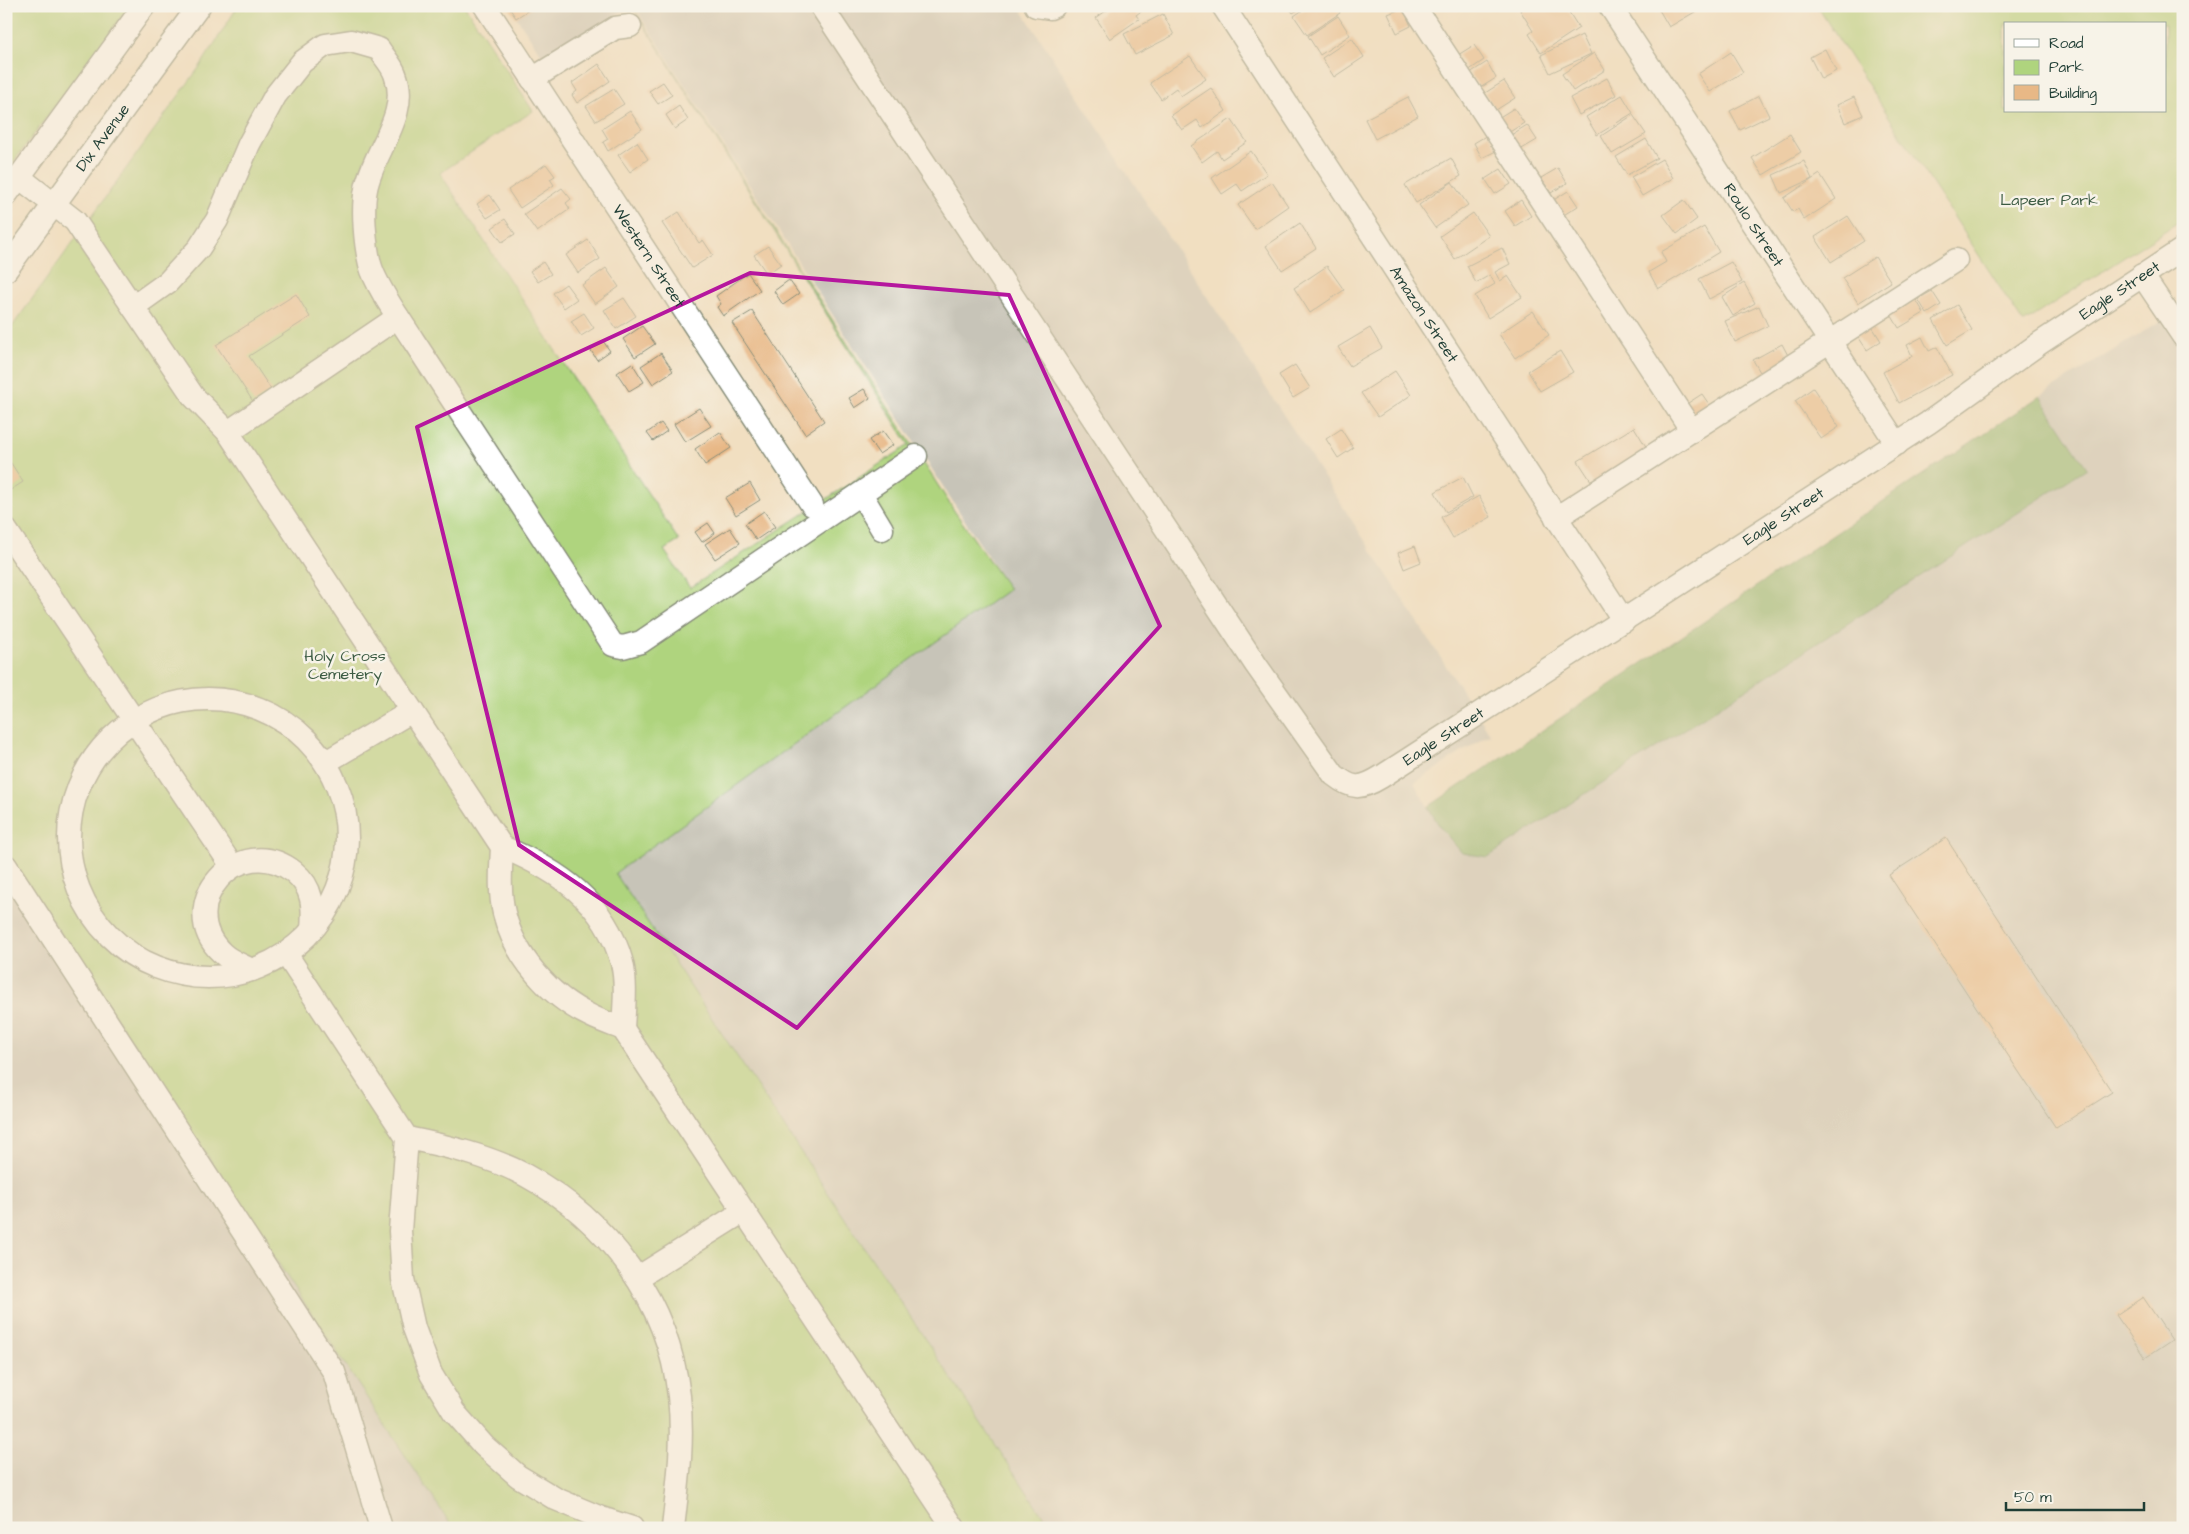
<svg xmlns="http://www.w3.org/2000/svg" width="2189" height="1534" font-family="'Architects Daughter',sans-serif">
  <style>
    .industrial { fill: #c7c4b8 }
    .green { fill: #afd47e; stroke: #678859; fill-rule: evenodd }
    .forest { fill: #8bb66d; stroke: #557a50 }
    .building { fill: #e8b886 }
    .lines { fill: none; stroke-linecap: round; stroke-linejoin: round }
    .minor-casing { stroke: #888e7a; stroke-width: 25 }
    .minor { stroke: #fff; stroke-width: 22 }
    .marked { fill: none; stroke: #b5179e; stroke-width: 4; stroke-linejoin: round }
    .labels { text-anchor: middle; dominant-baseline: central; stroke-width: 5; stroke-linejoin: round; paint-order: stroke }
    .street-label { font-size: 16px; fill: #1f3d34; stroke: #f7f3e8 }
    .park-label { font-size: 16px; fill: #3c5b43; stroke: #f7f3e8 }
  </style>
  <rect width="100%" height="100%" fill="#f7f3e8"/>
  <filter id="ink" filterUnits="userSpaceOnUse"><feTurbulence type="fractalNoise" baseFrequency=".02" numOctaves="2"/><feDisplacementMap in="SourceGraphic" scale="10" xChannelSelector="R" yChannelSelector="G"/><feConvolveMatrix kernelMatrix="1 2 1 2 8 2 1 2 1" color-interpolation-filters="sRGB"/></filter>
  <filter id="wash" filterUnits="userSpaceOnUse"><feTurbulence type="fractalNoise" baseFrequency=".0096" numOctaves="4" result="noise"/><feDisplacementMap in="SourceGraphic" scale="20" xChannelSelector="R" yChannelSelector="G"/><feGaussianBlur stdDeviation="1.12" result="paint"/><feColorMatrix in="noise" values="0 0 0 0 0 0 0 0 0 0 0 0 0 0 0 0 0 1.4 0 .05"/><feComposite in="paint" operator="in"/></filter>
  <g filter="url(#wash)">
    <rect width="100%" height="100%" fill="#f1dfc1"/>
    <g class="industrial">
      <polygon points="509,6 633,6 543,57"/>
      <polygon points="634,6 1019,6 1490,734 1414,783 1440,827 1488,857 2086,468 2040,396 2183,307 2183,1528 1051,1528 614,873 1009,589"/>
      <polygon points="6,851 453,1528 6,1528"/>
    </g>
    <g class="green">
      <polygon points="6,6 130,6 6,172"/>
      <polygon points="238,6 465,6 533,111 440,173 679,541 664,550 690,588 909,445 632,6 955,512 1009,589 615,873 1051,1528 453,1528 6,851 6,335 201,65"/>
      <path d="M 1817,6 L 2183,6 L 2183,219 L 2023,323 ZM 2005,24 L 2165,24 L 2165,111 L 2005,111 Z"/>
    </g>
    <polygon class="forest" points="2040,396 2087,468 1488,857 1462,853 1440,827 1428,807"/>
    <g id="blocks">
      <g class="building">
        <polygon points="508,6 535,6 516,18"/>
        <polygon points="1109,6 1148,6 1136,15 1139,19 1110,39 1096,18 1110,8"/>
        <polygon points="1288,6 1304,6 1293,13"/>
        <polygon points="1309,6 1336,6 1340,13 1307,35 1294,16"/>
        <polygon points="1526,6 1565,6 1579,28 1541,53 1529,34 1533,31 1520,10"/>
        <polygon points="1662,6 1698,6 1700,9 1669,27 1658,8"/>
        <polygon points="1403,8 1411,26 1397,33 1388,14"/>
        <polygon points="1163,14 1174,35 1135,55 1124,34"/>
        <polygon points="1338,16 1350,35 1320,55 1308,36"/>
        <polygon points="1582,35 1591,54 1550,73 1541,55"/>
        <polygon points="1352,38 1364,57 1334,77 1322,58"/>
        <polygon points="1474,45 1484,60 1468,71 1458,55"/>
        <polygon points="1825,49 1836,71 1821,79 1810,57"/>
        <polygon points="1731,52 1743,72 1710,92 1698,74"/>
        <polygon points="1594,53 1605,70 1573,91 1562,74"/>
        <polygon points="1190,56 1206,79 1181,96 1176,88 1161,99 1150,83"/>
        <polygon points="1487,62 1496,78 1480,88 1470,73"/>
        <polygon points="599,64 610,81 577,103 572,95 577,91 572,83"/>
        <polygon points="1607,78 1616,95 1579,115 1570,98"/>
        <polygon points="1504,81 1515,98 1496,110 1485,93"/>
        <polygon points="663,82 672,95 658,104 649,91"/>
        <polygon points="1211,88 1226,111 1202,128 1197,120 1182,130 1171,115"/>
        <polygon points="614,89 624,104 596,121 586,106"/>
        <polygon points="1622,95 1633,113 1597,135 1586,117"/>
        <polygon points="1759,96 1769,116 1740,130 1730,111"/>
        <polygon points="1408,97 1418,116 1375,139 1365,119"/>
        <polygon points="1854,97 1863,115 1845,123 1837,105"/>
        <polygon points="679,106 688,120 675,129 666,115"/>
        <polygon points="1514,108 1524,123 1508,133 1498,118"/>
        <polygon points="630,111 642,129 608,151 603,142 608,139 602,129"/>
        <polygon points="1633,115 1646,134 1612,154 1601,136"/>
        <polygon points="1231,119 1247,142 1222,159 1217,151 1202,162 1191,146"/>
        <polygon points="1527,125 1537,140 1520,150 1511,135"/>
        <polygon points="1489,134 1498,150 1482,158 1474,143"/>
        <polygon points="1790,134 1801,152 1763,175 1752,158"/>
        <polygon points="1646,139 1657,158 1627,175 1616,157"/>
        <polygon points="637,142 648,159 630,172 618,155"/>
        <polygon points="1251,151 1267,174 1242,191 1237,184 1222,194 1212,178"/>
        <polygon points="1451,158 1461,176 1416,203 1405,185"/>
        <polygon points="1662,159 1673,178 1642,196 1631,177"/>
        <polygon points="1804,161 1812,179 1781,193 1773,175"/>
        <polygon points="546,164 555,176 550,179 554,185 520,208 508,190"/>
        <polygon points="1558,168 1567,183 1551,193 1541,178"/>
        <polygon points="1501,169 1511,184 1495,194 1485,179"/>
        <polygon points="1820,174 1836,199 1804,220 1798,209 1793,212 1784,198"/>
        <polygon points="1272,182 1288,206 1255,229 1238,205"/>
        <polygon points="1452,182 1468,205 1435,228 1419,205"/>
        <polygon points="562,188 571,199 566,203 570,209 537,232 524,214"/>
        <polygon points="1568,191 1578,206 1562,216 1552,201"/>
        <polygon points="490,195 500,210 487,218 477,204"/>
        <polygon points="1521,200 1531,216 1515,226 1505,211"/>
        <polygon points="1684,200 1697,219 1677,234 1663,215"/>
        <polygon points="679,212 699,243 703,240 713,255 692,268 662,223"/>
        <polygon points="1473,213 1489,236 1455,259 1440,236"/>
        <polygon points="1848,216 1864,241 1831,262 1815,237"/>
        <polygon points="505,219 515,234 502,242 492,228"/>
        <polygon points="1300,223 1316,248 1282,270 1266,246"/>
        <polygon points="1704,227 1719,252 1658,289 1649,272 1666,262 1661,252"/>
        <polygon points="588,240 600,259 578,273 566,255"/>
        <polygon points="768,246 781,264 767,274 754,255"/>
        <polygon points="1502,248 1510,264 1495,272 1500,281 1508,276 1522,297 1488,318 1475,296 1495,284 1490,275 1476,283 1467,266"/>
        <polygon points="1875,257 1891,282 1858,303 1842,278"/>
        <polygon points="543,262 551,274 538,282 530,271"/>
        <polygon points="1731,262 1742,282 1709,299 1699,279"/>
        <polygon points="1327,266 1344,290 1310,313 1294,288"/>
        <polygon points="606,268 619,287 595,304 582,285"/>
        <polygon points="748,273 760,290 723,316 717,307 721,304 716,296"/>
        <polygon points="789,280 799,294 783,305 774,291"/>
        <polygon points="1744,283 1755,303 1733,316 1722,297"/>
        <polygon points="566,284 577,299 564,308 553,293"/>
        <polygon points="1932,291 1941,305 1927,314 1918,299"/>
        <polygon points="296,294 310,317 249,356 272,391 254,403 216,345"/>
        <polygon points="624,298 636,316 616,329 604,310"/>
        <polygon points="1915,298 1924,313 1899,328 1890,313"/>
        <polygon points="1957,305 1972,330 1947,345 1933,320"/>
        <polygon points="1759,306 1768,326 1735,342 1725,321"/>
        <polygon points="752,311 824,421 805,434 732,323"/>
        <polygon points="1533,311 1549,335 1515,358 1499,334"/>
        <polygon points="584,313 594,328 581,336 571,321"/>
        <polygon points="1871,325 1881,341 1867,350 1857,335"/>
        <polygon points="642,326 655,344 635,357 623,339"/>
        <polygon points="1370,328 1382,348 1350,366 1338,347"/>
        <polygon points="1922,337 1929,351 1937,347 1952,375 1899,403 1883,372 1912,356 1907,345"/>
        <polygon points="603,341 610,351 597,360 590,349"/>
        <polygon points="1782,344 1792,363 1764,379 1753,360"/>
        <polygon points="1560,351 1573,372 1540,391 1528,371"/>
        <polygon points="661,353 673,371 653,384 641,366"/>
        <polygon points="632,363 644,382 629,391 617,373"/>
        <polygon points="1295,365 1310,388 1293,398 1279,375"/>
        <polygon points="1395,371 1411,395 1378,417 1361,393"/>
        <polygon points="1813,388 1839,427 1821,439 1795,401"/>
        <polygon points="864,389 870,398 855,408 849,398"/>
        <polygon points="1702,394 1713,410 1695,421 1685,405"/>
        <polygon points="699,408 711,426 685,442 674,424"/>
        <polygon points="661,423 667,431 653,441 647,433"/>
        <polygon points="1634,427 1650,453 1595,487 1578,461"/>
        <polygon points="1341,429 1353,448 1338,458 1326,439"/>
        <polygon points="883,431 893,445 879,454 869,440"/>
        <polygon points="720,432 731,448 705,465 695,449"/>
        <polygon points="11,463 23,482 6,493 6,466"/>
        <polygon points="1463,477 1473,497 1446,512 1435,492"/>
        <polygon points="750,483 760,500 736,515 725,498"/>
        <polygon points="1479,496 1491,517 1453,538 1441,517"/>
        <polygon points="764,511 775,527 756,540 745,524"/>
        <polygon points="708,523 715,533 702,542 695,532"/>
        <polygon points="730,528 740,543 715,559 705,544"/>
        <polygon points="1415,546 1421,562 1404,569 1398,553"/>
        <polygon points="1946,838 2112,1092 2056,1128 1889,875"/>
        <polygon points="2143,1297 2172,1340 2145,1358 2116,1315"/>
      </g>
    </g>
  </g>
  <g filter="url(#ink)">
    <use href="#blocks" fill-opacity="0" stroke="#888e7a" stroke-width="1"/>
    <g class="lines">
      <defs>
        <g id="minor">
          <path id="s1" d="M 485,6 L 812,505"/>
          <path id="s2" d="M 821,6 L 1256,665 L 1334,775 C 1352,789 1360,790 1381,777 L 1928,423 L 2040,343 L 2183,249"/>
          <polyline points="1036,6 1050,8 1054,6"/>
          <path id="s3" d="M 1223,6 L 1624,621"/>
          <polyline points="1414,6 1692,431"/>
          <path id="s4" d="M 1610,6 L 1897,444"/>
          <polyline points="532,79 615,28 630,26"/>
          <path d="M 19,177 L 75,221 L 193,396 L 228,432 L 502,847 C 501,868 499,892 504,913 C 515,957 550,997 591,1016 C 601,1021 613,1025 623,1029 L 954,1528"/>
          <polyline points="6,195 144,6"/>
          <path id="s5" d="M 6,270 L 199,6"/>
          <polyline points="2142,275 2183,336"/>
          <path d="M 133,307 L 168,282 L 199,248 L 217,220 L 249,144 L 275,96 L 302,62 L 325,45 L 351,41 L 379,49 C 384,57 392,65 395,74 C 411,114 373,151 366,189 C 362,209 365,244 370,264 C 375,285 401,321 413,340 L 613,645 L 623,647 L 641,642 L 916,456"/>
          <polyline points="228,432 398,317"/>
          <polyline points="861,494 882,529"/>
          <polyline points="1556,518 1956,260"/>
          <polyline points="6,530 232,866"/>
          <circle cx="208" cy="838" r="139"/>
          <polyline points="326,762 412,711"/>
          <path d="M 502,847 C 558,870 605,901 622,963 C 627,984 624,1008 623,1029"/>
          <polyline points="6,866 334,1372 381,1528"/>
          <polyline points="286,954 407,1138 400,1231 403,1279 414,1328 431,1374 454,1412 484,1446 518,1476 556,1499 601,1518 632,1528"/>
          <path d="M 252,970 C 242,965 230,961 222,953 C 172,906 239,829 294,872 C 313,887 314,907 312,930"/>
          <path d="M 407,1138 C 447,1146 489,1156 525,1175 C 608,1220 668,1301 679,1396 C 684,1440 678,1484 673,1528"/>
          <polyline points="637,1278 744,1211"/>
        </g>
      </defs>
      <use href="#minor" class="minor-casing"/>
      <use href="#minor" class="minor"/>
    </g>
  </g>
  <path d="M0 0H2189V1534H0ZM 750,273 L 1009,295 L 1160,626 L 797,1028 L 519,845 L 417,427 Z" fill="#f1dfc1" fill-opacity=".55" fill-rule="evenodd"/>
  <path class="marked" d="M 750,273 L 1009,295 L 1160,626 L 797,1028 L 519,845 L 417,427 Z"/>
  <g class="labels">
    <g class="street-label">
      <text stroke="none"><textPath href="#s5" startOffset="164">Dix Avenue</textPath></text>
      <text stroke="none"><textPath href="#s4" startOffset="262">Roulo Street</textPath></text>
      <text stroke="none"><textPath href="#s1" startOffset="299">Western Street</textPath></text>
      <text stroke="none"><textPath href="#s2" startOffset="1861">Eagle Street</textPath></text>
      <text stroke="none"><textPath href="#s3" startOffset="368">Amazon Street</textPath></text>
      <text stroke="none"><textPath href="#s2" startOffset="1456">Eagle Street</textPath></text>
      <text stroke="none"><textPath href="#s2" startOffset="1051">Eagle Street</textPath></text>
    </g>
    <g class="park-label">
      <text x="2049" y="200">Lapeer Park</text>
      <text x="345" y="656">Holy Cross<tspan x="345" dy="18">Cemetery</tspan></text>
    </g>
  </g>
  <rect width="2189" height="1534" fill="none" stroke="#f7f3e8" stroke-width="25"/>
  <rect x="2004" y="22" width="162" height="90" fill="#f7f3e8" stroke="#a1aaa0"/>
  <rect x="2014" y="39" width="25" height="8" fill="#ffffff" stroke="#a1aaa0"/>
  <text x="2049" y="48" font-size="15" fill="#1f3d34">Road</text>
  <rect x="2014" y="60" width="25" height="15" fill="#afd47e" stroke="#a1aaa0"/>
  <text x="2049" y="72" font-size="15" fill="#1f3d34">Park</text>
  <rect x="2014" y="85" width="25" height="15" fill="#e8b886" stroke="#a1aaa0"/>
  <text x="2049" y="98" font-size="15" fill="#1f3d34">Building</text>
  <path d="M2006 1502v8h138v-8" fill="none" stroke="#1f3d34" stroke-width="2.5"/>
  <text x="2014" y="1502" font-size="15" fill="#1f3d34" stroke="#f7f3e8" stroke-width="4" paint-order="stroke">50 m</text>
</svg>
